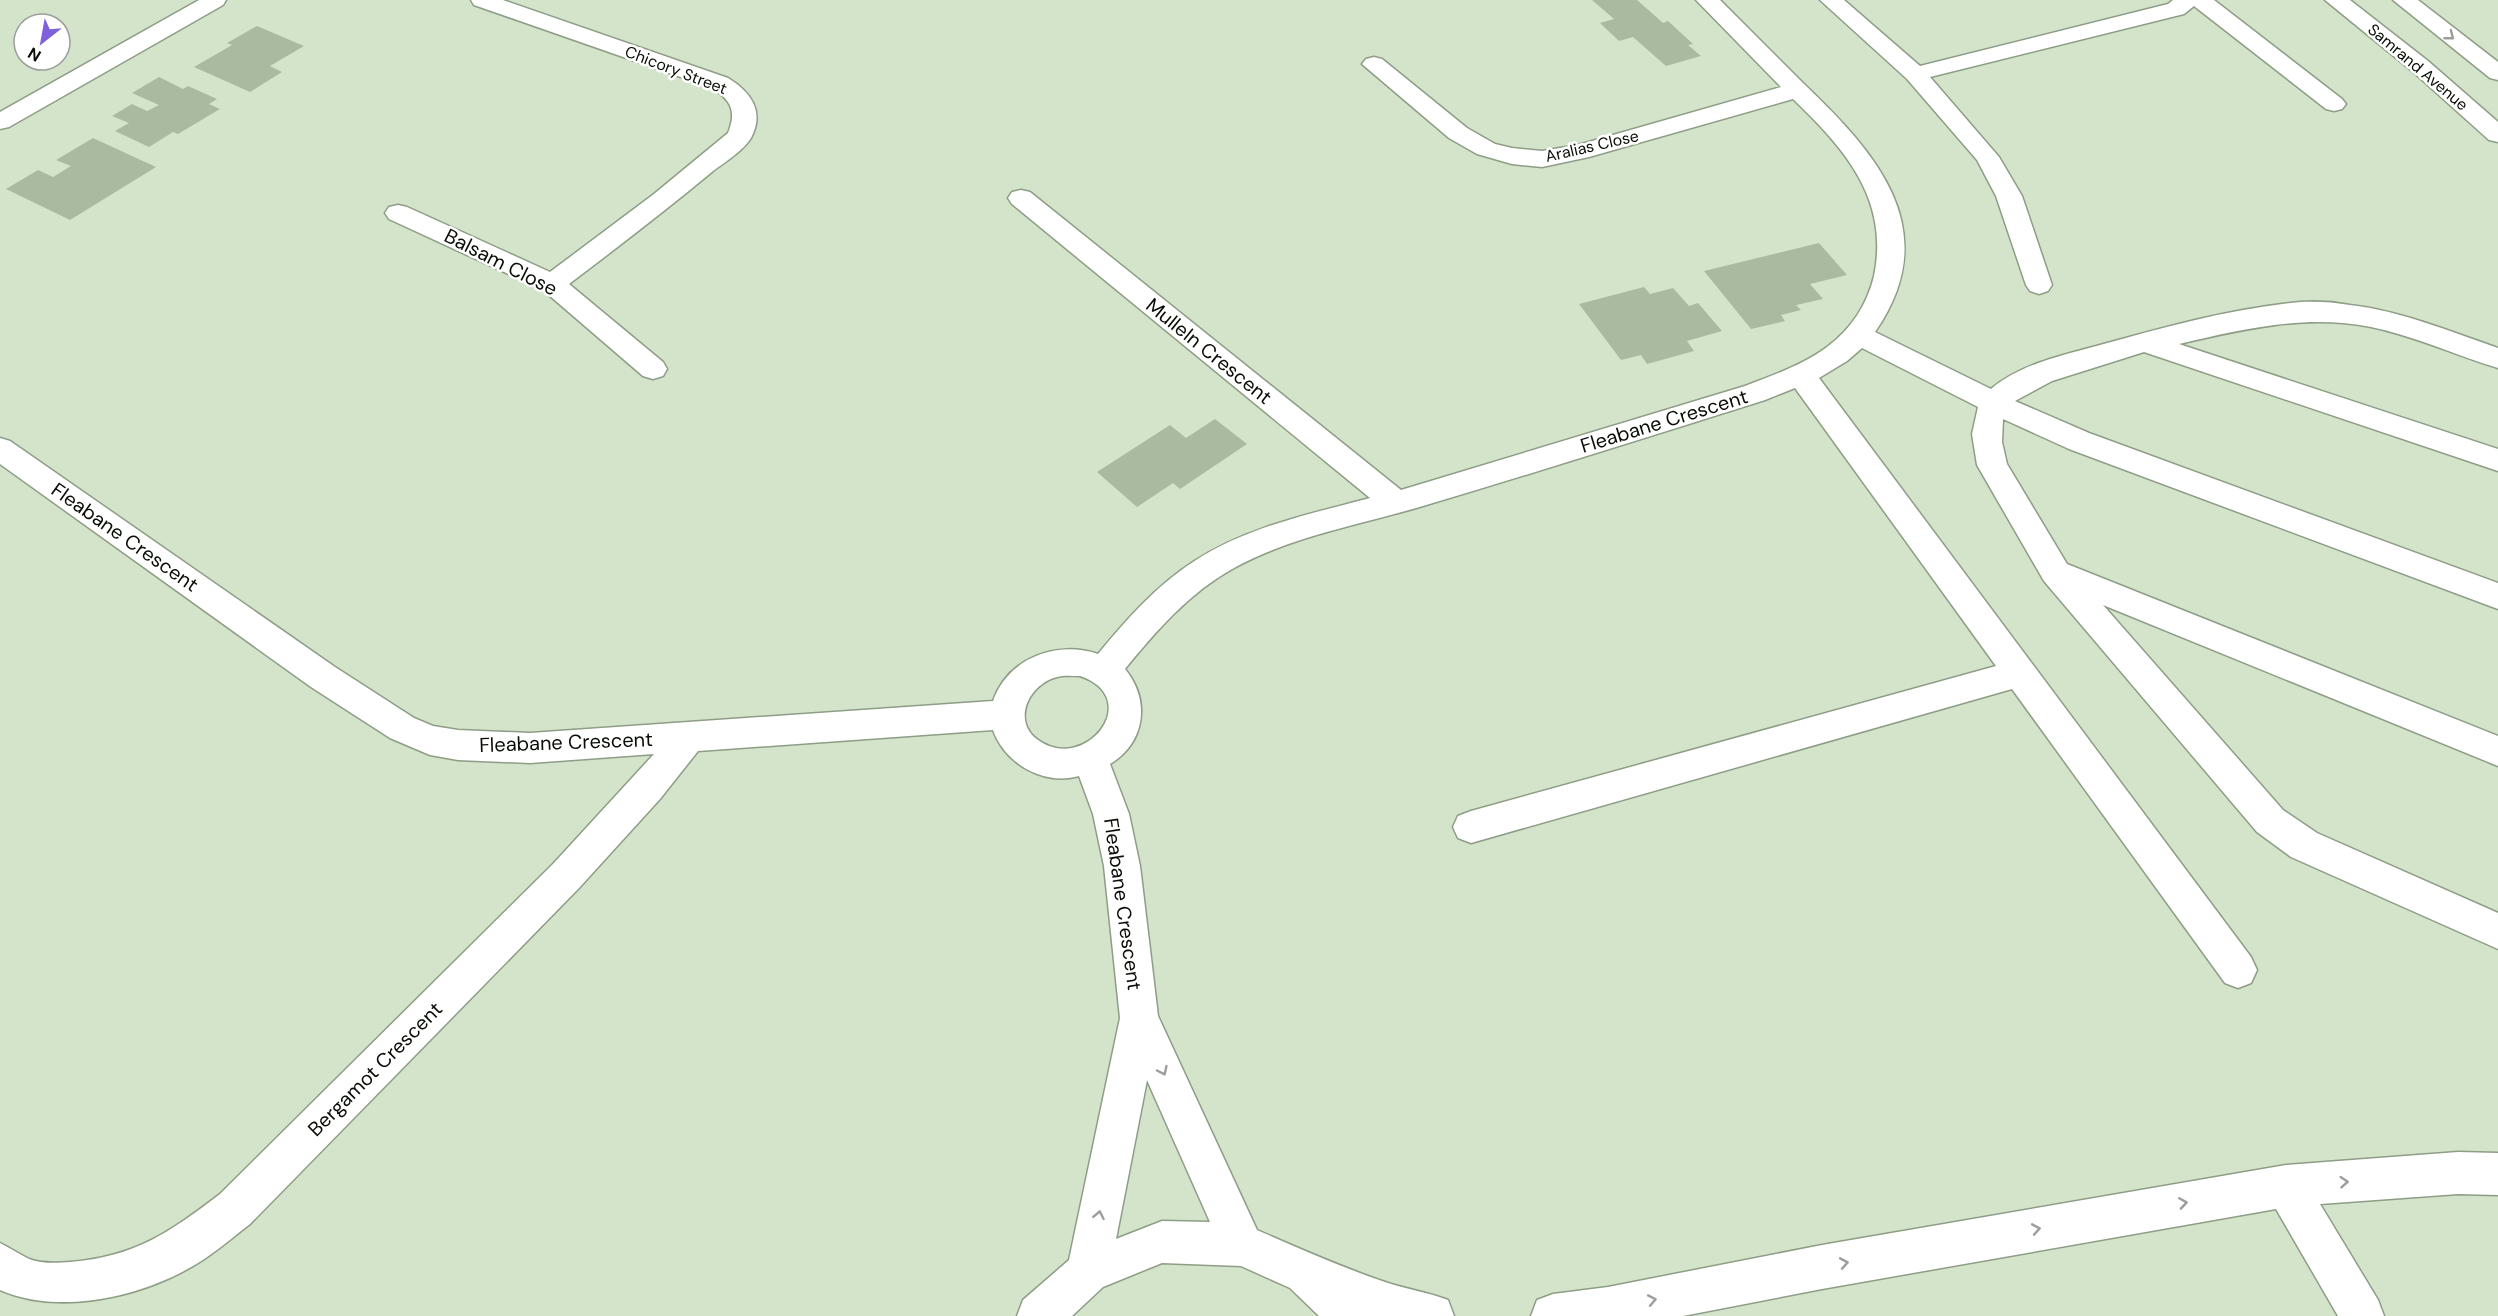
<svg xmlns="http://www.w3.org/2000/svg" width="2498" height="1316" font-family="'DM Sans',sans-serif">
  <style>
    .building { fill: #aabaa1 }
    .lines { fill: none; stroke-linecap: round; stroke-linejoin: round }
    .street-casing { stroke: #8e9d85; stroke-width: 3 }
    .street { fill: #fff; fill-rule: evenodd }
    .oneway { stroke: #9c9e9b }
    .labels { text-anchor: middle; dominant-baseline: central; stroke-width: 5; stroke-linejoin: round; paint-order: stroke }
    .far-street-label { font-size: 16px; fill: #080d05; stroke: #fff }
    .street-label { font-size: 20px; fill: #080d05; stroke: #fff }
  </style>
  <rect width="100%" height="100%" fill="#d4e4cb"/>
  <g class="building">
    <polygon points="1592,0 1637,0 1663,23 1668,21 1693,44 1688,45 1701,56 1666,66 1633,37 1619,41 1600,23 1614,19"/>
    <polygon points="257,26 304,46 270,66 282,72 250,92 194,67 232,45 227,43"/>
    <polygon points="159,77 183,89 188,86 217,99 209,104 220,109 178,134 173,132 149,147 115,131 129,123 112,116 132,104 147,111 159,105 132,93"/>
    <polygon points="93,138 156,167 70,220 6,189 38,170 53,177 71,166 56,160"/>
    <polygon points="1819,243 1847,275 1810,284 1823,299 1796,305 1801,310 1781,315 1785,321 1751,329 1704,271"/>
    <polygon points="1644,287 1650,294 1673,288 1689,306 1698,303 1722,331 1687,341 1694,351 1647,364 1641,355 1621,360 1579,304"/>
    <polygon points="1215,419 1247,444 1180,489 1173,483 1137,507 1097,472 1170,425 1186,438"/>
  </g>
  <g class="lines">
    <defs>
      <g id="street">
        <polygon points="199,0 226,0 223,5 9,127 0,129 0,112"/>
        <path d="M 471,0 L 503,0 L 728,78 C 751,92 765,112 751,138 C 743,151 725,162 713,171 C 666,210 618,247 569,284 L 663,362 L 667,369 L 663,376 L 653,379 L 643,376 L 543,290 L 389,219 L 385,213 L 389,207 L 398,205 L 407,207 L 550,272 L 654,194 L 728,133 C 737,111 731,100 712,88 L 474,5 Z"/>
        <path d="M 1696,0 L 1720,0 C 1748,28 1776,56 1804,84 C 1876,153 1946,230 1875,332 L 1991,389 C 2020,364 2064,355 2100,345 C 2165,327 2233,308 2300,302 C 2316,301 2334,302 2350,305 C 2401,311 2449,331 2498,348 L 2498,368 C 2455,355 2415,336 2371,327 C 2306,314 2243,329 2179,344 L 2498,449 L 2498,471 L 2144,352 L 2052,381 L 2015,401 L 2089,433 L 2498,583 L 2498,609 L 2069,449 L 2003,419 L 2002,442 L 2007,464 L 2067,564 L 2498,736 L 2498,766 L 2103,605 L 2283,810 L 2317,833 L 2498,913 L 2498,949 L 2291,857 L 2257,832 L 2044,581 L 1977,465 L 1972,434 L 1978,407 L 1862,348 L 1847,361 L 1819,378 L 2251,957 L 2257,970 L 2251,983 L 2238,988 L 2225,983 L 2012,689 L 1471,843 L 1458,838 L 1453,827 L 1458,816 L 1471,811 L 1996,666 L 1795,388 L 1765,400 C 1651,436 1537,472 1423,506 C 1360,525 1292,536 1234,568 C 1190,592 1156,631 1125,669 C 1151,701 1145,743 1110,764 L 1129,814 L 1140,866 L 1158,1016 L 1257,1230 C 1300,1249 1341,1267 1385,1282 C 1406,1289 1427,1292 1448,1300 L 1454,1316 L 1319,1316 L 1290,1288 L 1241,1266 L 1162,1263 L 1103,1287 L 1072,1316 L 1017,1316 L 1023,1300 L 1069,1260 L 1120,1018 L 1104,866 L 1093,814 L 1079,776 C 1044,786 1005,764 993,730 L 698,751 L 660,799 L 579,888 L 250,1224 C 233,1237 216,1252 198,1263 C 143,1297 60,1316 0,1290 L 0,1243 C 10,1248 19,1254 29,1259 C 41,1264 57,1263 70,1262 C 135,1257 170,1232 220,1194 L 553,864 L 654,754 L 530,763 L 458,760 L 430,755 L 390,738 L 311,687 L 0,464 L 0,438 L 10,441 L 335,667 L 414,718 L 433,726 L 458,730 L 530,733 L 993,701 C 1008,658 1057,640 1098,654 C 1126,620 1156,586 1193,562 C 1246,527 1310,514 1370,498 L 1012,204 L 1008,198 L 1012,192 L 1021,190 L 1030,192 L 1401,490 L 1745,386 C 1773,375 1803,365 1827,347 C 1851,329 1867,305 1874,276 C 1890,199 1844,148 1793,99 L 1589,157 L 1542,167 L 1512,164 L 1477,154 L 1449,138 L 1362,64 L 1366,59 L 1374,57 L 1382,59 L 1467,128 L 1495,144 L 1512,148 L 1542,151 L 1578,145 L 1781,87 ZM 1080,676 C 1145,698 1086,774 1038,740 C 1011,721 1029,684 1057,677 C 1064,675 1072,676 1080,676 ZM 1147,1080 L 1210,1222 L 1162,1221 L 1116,1239 Z"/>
        <polygon points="1820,0 1844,0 1920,66 2168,4 2173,0 2214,0 2342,99 2346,104 2342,109 2334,111 2326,109 2194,6 2184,14 1930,77 1999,157 2022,196 2052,285 2048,291 2039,294 2030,291 2026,285 1996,196 1977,160 1907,79"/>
        <polygon points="2325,0 2350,0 2428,61 2498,122 2498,142 2489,140 2412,71"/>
        <polygon points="2393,0 2418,0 2498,62 2498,80 2490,78"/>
        <polygon points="2458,1152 2498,1153 2498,1195 2458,1194 2320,1204 2378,1300 2384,1316 2338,1316 2276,1209 1822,1289 1683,1316 1531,1316 1537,1300 1553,1294 1608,1287 1822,1245 2286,1165"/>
      </g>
    </defs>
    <use href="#street" class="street-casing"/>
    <use href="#street" class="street"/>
  </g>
  <defs><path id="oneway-chevron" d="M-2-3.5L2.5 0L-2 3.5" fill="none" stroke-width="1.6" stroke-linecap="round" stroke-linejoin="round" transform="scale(1.5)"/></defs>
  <g class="oneway">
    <use href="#oneway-chevron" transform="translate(2450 36) rotate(38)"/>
    <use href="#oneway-chevron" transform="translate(1163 1071) rotate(65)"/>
    <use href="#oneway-chevron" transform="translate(2344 1182) rotate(-4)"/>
    <use href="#oneway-chevron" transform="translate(2183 1203) rotate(-9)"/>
    <use href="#oneway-chevron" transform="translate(1099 1215) rotate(-79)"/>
    <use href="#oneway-chevron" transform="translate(2036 1229) rotate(-10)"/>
    <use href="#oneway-chevron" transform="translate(1844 1263) rotate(-10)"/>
    <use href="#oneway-chevron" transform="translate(1652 1300) rotate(-11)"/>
  </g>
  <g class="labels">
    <g class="far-street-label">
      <text transform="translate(2418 67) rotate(40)">Samrand Avenue</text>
      <text transform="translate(676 70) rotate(21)">Chicory Street</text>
      <text transform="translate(1592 146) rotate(-13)">Aralias Close</text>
    </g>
    <g class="street-label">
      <text transform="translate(501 262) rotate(27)">Balsam Close</text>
      <text transform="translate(1209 351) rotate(39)">MulleIn Crescent</text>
      <text transform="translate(1664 421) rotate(-17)">Fleabane Crescent</text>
      <text transform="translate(125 537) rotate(35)">Fleabane Crescent</text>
      <text transform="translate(566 742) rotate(-2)">Fleabane Crescent</text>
      <text transform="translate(1123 904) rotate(82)">Fleabane Crescent</text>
      <text transform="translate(375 1069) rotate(-45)">Bergamot Crescent</text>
    </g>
  </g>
  <g transform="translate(42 42) rotate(211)"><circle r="28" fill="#ffffff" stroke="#9c9e9b" stroke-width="1.5"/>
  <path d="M0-4.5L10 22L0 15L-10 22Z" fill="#7f61dc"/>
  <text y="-9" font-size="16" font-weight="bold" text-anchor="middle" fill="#080d05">N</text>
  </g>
</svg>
